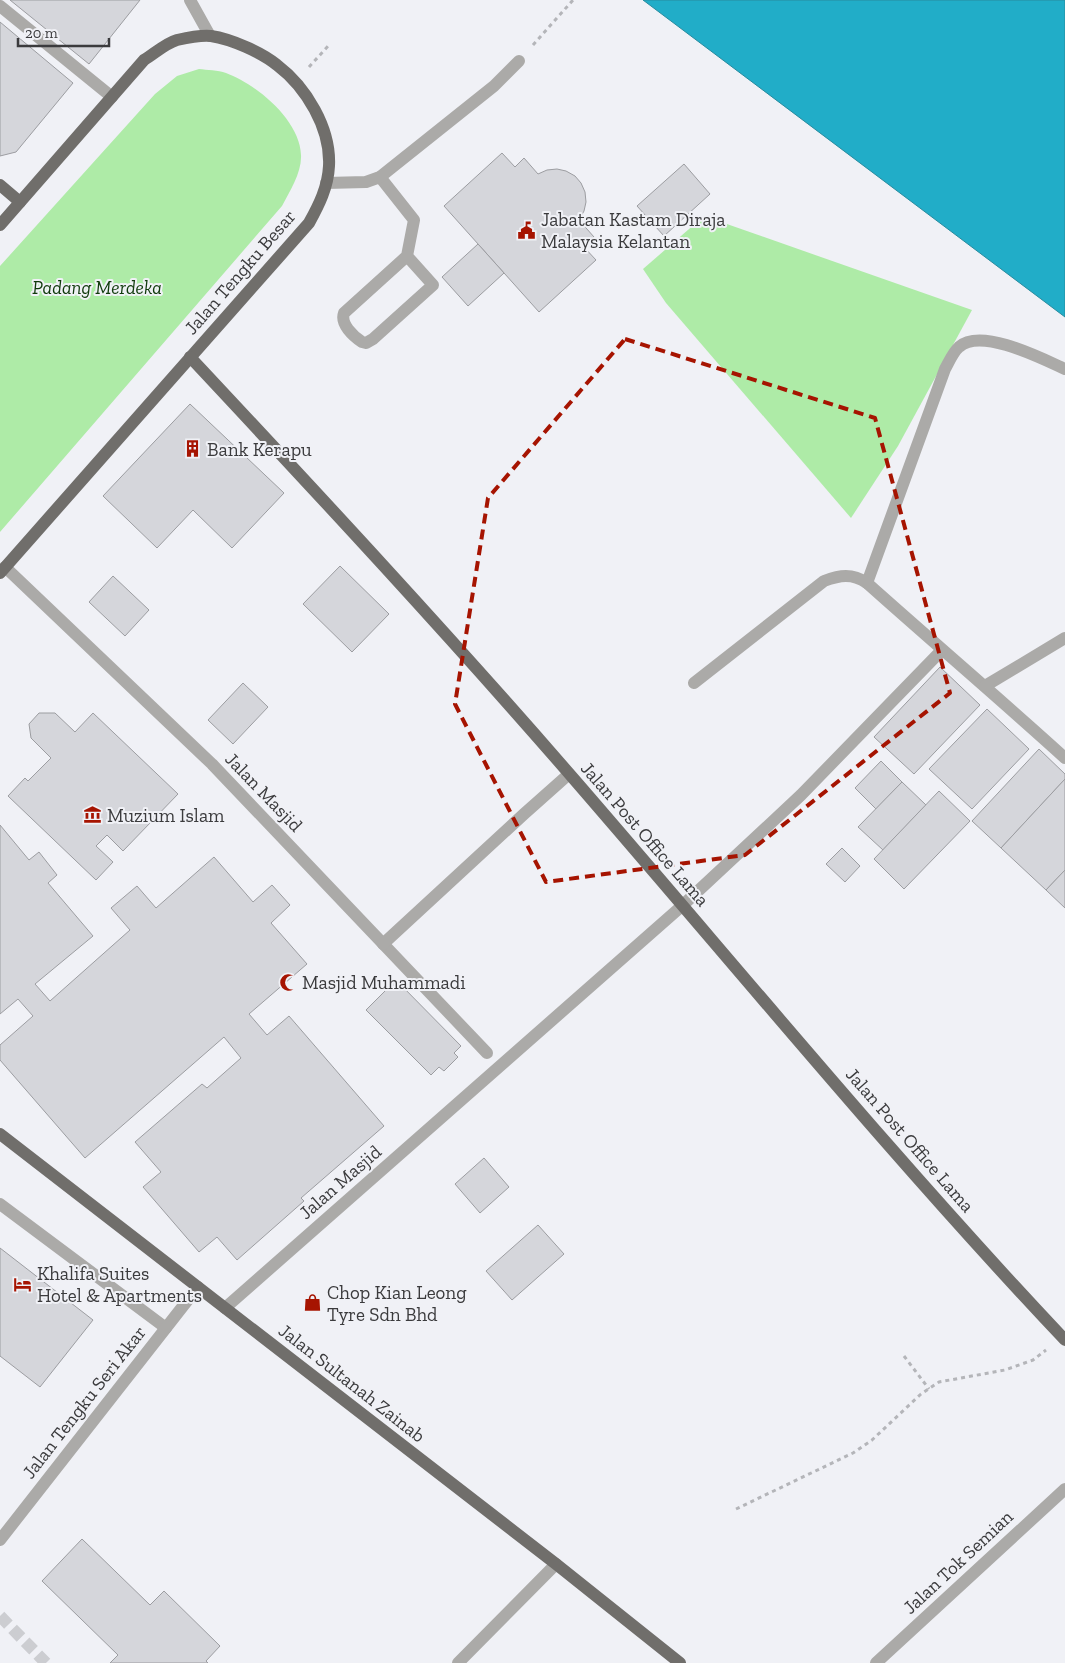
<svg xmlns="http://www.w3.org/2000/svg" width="1065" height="1663" font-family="'Zilla Slab',serif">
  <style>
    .green { fill: #aeeba7 }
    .water { fill: #21adc8; stroke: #298b9e }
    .building { fill: #d5d6db; stroke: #9c9da1 }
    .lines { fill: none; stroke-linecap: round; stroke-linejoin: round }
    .minor-tunnel { stroke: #cccdd1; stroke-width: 12; stroke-dasharray: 12 6; stroke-linecap: butt }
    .path { stroke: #b4b5b9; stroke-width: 3; stroke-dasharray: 4 4; stroke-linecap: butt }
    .minor { stroke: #abaaa8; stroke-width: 12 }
    .major { stroke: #706e6b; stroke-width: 12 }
    .marked { fill: none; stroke: #a61401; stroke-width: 4; stroke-dasharray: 10 6; stroke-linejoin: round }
    .labels { text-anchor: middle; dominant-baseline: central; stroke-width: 4; stroke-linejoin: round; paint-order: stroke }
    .poi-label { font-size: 19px; fill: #3b3b3d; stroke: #f0f1f6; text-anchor: start }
    .street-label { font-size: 19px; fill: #3b3b3d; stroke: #f0f1f6 }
    .park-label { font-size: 19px; font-style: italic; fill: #0f3a0b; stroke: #f0f1f6 }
  </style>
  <rect width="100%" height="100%" fill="#f0f1f6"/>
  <g class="green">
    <path d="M 199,69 C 207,70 218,70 226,73 C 256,84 300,120 301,155 C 302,172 290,191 282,206 L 0,532 L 0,266 L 155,94 L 177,76 Z"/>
    <polygon points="704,216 972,310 898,446 851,518 666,303 643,269"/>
  </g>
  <polygon class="water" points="643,0 1065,0 1065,317"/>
  <g class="building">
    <polygon points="10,0 140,0 89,64"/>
    <polygon points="0,22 73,83 16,152 0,156"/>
    <polygon points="502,153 515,167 524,158 538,174 547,170 557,169 566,171 575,176 581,183 585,192 586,202 584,211 579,220 594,237 583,246 596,260 539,312 444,206"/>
    <polygon points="684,164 710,194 664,236 637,206"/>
    <polygon points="478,244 504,273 468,306 442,277"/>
    <polygon points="190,404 284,493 232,548 193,510 157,548 103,496"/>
    <polygon points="340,566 389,614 352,652 303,604"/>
    <polygon points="113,576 149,610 125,636 89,602"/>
    <polygon points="940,667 980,705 914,774 874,737"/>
    <polygon points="243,683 268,707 233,744 208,720"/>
    <polygon points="987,709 1029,749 972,809 929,769"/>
    <polygon points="39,713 55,713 75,732 93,713 178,794 123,851 107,835 96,846 113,862 96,880 8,796 25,778 28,781 51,758 31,738 29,724"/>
    <polygon points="1039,749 1065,774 1065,779 1001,848 972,821"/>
    <polygon points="881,761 902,782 876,809 855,788"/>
    <polygon points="1065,779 1065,870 1046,890 1001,848"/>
    <polygon points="902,782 926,805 883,850 858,827"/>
    <polygon points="939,791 970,821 904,889 874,859"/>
    <polygon points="0,825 29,860 39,852 57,875 48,883 93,936 35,984 50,1001 130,930 111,908 137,886 156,908 214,857 253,902 272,885 290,905 271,923 307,964 249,1014 267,1035 289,1016 384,1126 301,1198 304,1201 237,1260 217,1237 199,1252 143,1187 161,1172 135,1142 202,1084 207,1088 241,1058 224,1037 85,1158 0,1060 0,1045 33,1016 18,999 0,1014"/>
    <polygon points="842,848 860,866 845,882 826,864"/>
    <polygon points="1065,870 1065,908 1046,890"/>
    <polygon points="396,980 461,1046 454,1053 458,1057 444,1071 439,1067 431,1075 366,1010"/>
    <polygon points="484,1158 509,1187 480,1213 455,1184"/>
    <polygon points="538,1225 564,1254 512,1300 486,1271"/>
    <polygon points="0,1248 93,1320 40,1387 0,1356"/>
    <polygon points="82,1539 150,1605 164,1591 220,1646 206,1661 208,1663 110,1663 118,1655 42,1581"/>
  </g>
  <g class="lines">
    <polyline class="minor-tunnel" points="0,1616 46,1663"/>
    <g class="path">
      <polyline points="533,45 573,0"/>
      <polyline points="309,67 329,45"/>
      <polyline points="904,1356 929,1389"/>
      <polyline points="736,1509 853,1453 872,1440 921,1394 939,1382 1005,1370 1033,1360 1046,1350"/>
    </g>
    <g class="minor">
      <polyline points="190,0 210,36"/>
      <polyline points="0,6 112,97"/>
      <path d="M 380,177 L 414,220 L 407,256 L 344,313 C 340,324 353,336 362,342 L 366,343 L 373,339 L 433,285 L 407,256"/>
      <polyline points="326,183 366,182 380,177 494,86 519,61"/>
      <polyline points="5,567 212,764 487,1053"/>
      <path d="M 867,583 L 945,369 C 949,362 953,352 959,347 C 981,327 1043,359 1065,369"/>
      <path d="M 694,683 L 824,581 C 840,575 852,573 867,583 C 933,642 1000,699 1065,758"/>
      <polyline points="985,686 1065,638"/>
      <polyline points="383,944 524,814 569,774"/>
      <polyline points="0,1204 166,1328"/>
      <polyline points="225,1308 683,905 801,795 942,650"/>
      <polyline points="0,1540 198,1287"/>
      <polyline points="458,1663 556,1564"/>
      <polyline points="876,1663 1065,1489"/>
    </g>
    <g class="major">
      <polyline points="0,185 20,202"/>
      <path d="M 0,225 L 144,60 C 154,54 166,43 177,40 C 186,38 202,35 211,36 C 231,39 261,52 277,65 C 306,87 331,128 329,166 C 328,187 319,205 309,223 L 0,573"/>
      <path d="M 190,357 C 320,496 449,635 573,778 C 736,966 894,1159 1065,1340"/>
      <polyline points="0,1134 556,1564 680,1663"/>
    </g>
  </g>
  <path class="marked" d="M 625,339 L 875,418 L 950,693 L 745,855 L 546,882 L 455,704 L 488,498 Z"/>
  <defs>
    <symbol id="civic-bare" viewBox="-9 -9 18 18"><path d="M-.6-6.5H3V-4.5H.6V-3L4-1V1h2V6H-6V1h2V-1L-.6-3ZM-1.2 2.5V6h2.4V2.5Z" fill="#a61401" stroke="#f0f1f6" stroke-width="2.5" paint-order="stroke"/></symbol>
    <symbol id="building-bare" viewBox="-9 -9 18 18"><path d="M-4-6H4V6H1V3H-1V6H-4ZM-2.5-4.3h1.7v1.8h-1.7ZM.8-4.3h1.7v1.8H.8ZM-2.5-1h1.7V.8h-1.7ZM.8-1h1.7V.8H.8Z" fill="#a61401" stroke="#f0f1f6" stroke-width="2.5" paint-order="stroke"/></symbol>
    <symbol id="museum-bare" viewBox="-9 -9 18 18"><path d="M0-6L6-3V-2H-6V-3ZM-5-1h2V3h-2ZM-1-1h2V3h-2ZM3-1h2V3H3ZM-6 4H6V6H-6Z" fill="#a61401" stroke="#f0f1f6" stroke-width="2.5" paint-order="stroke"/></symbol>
    <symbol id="mosque-bare" viewBox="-9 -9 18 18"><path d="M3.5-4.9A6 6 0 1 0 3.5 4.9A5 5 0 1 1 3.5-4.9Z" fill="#a61401" stroke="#f0f1f6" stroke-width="2.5" paint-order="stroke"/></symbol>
    <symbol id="hotel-bare" viewBox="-9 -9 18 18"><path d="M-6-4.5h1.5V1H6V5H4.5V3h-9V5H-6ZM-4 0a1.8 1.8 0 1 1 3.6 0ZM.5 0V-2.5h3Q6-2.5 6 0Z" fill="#a61401" stroke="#f0f1f6" stroke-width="2.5" paint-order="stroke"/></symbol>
    <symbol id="shop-bare" viewBox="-9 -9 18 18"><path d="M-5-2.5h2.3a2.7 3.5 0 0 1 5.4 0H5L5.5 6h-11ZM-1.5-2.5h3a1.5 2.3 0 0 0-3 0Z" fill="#a61401" stroke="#f0f1f6" stroke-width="2.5" paint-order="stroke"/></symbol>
  </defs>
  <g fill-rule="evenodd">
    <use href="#civic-bare" x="514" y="218" width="25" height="25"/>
    <use href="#building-bare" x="180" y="436" width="25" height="25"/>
    <use href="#museum-bare" x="80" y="802" width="25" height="25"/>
    <use href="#mosque-bare" x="276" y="970" width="25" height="25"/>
    <use href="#hotel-bare" x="10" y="1272" width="25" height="25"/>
    <use href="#shop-bare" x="300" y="1290" width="25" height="25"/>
  </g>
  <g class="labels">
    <g class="poi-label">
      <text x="541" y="219">Jabatan Kastam Diraja<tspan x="541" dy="22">Malaysia Kelantan</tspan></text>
      <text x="207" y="449">Bank Kerapu</text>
      <text x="107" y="815">Muzium Islam</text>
      <text x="302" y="982">Masjid Muhammadi</text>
      <text x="37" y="1273">Khalifa Suites<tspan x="37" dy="22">Hotel &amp; Apartments</tspan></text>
      <text x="327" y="1292">Chop Kian Leong<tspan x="327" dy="22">Tyre Sdn Bhd</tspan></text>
    </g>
    <g class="street-label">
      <text transform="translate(240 272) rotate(-49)">Jalan Tengku Besar</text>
      <text transform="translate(264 792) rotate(46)">Jalan Masjid</text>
      <text transform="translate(645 834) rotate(49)">Jalan Post Office Lama</text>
      <text transform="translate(910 1140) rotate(49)">Jalan Post Office Lama</text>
      <text transform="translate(340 1182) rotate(-41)">Jalan Masjid</text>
      <text transform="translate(352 1383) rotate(38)">Jalan Sultanah Zainab</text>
      <text transform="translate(84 1402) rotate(-52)">Jalan Tengku Seri Akar</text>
      <text transform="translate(958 1562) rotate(-43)">Jalan Tok Semian</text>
    </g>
    <g class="park-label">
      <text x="97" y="287">Padang Merdeka</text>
    </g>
  </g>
  <path d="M18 38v8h91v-8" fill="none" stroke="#3b3b3d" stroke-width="2.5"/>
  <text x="25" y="38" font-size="15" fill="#3b3b3d" stroke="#f0f1f6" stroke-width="4" paint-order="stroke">20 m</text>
</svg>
